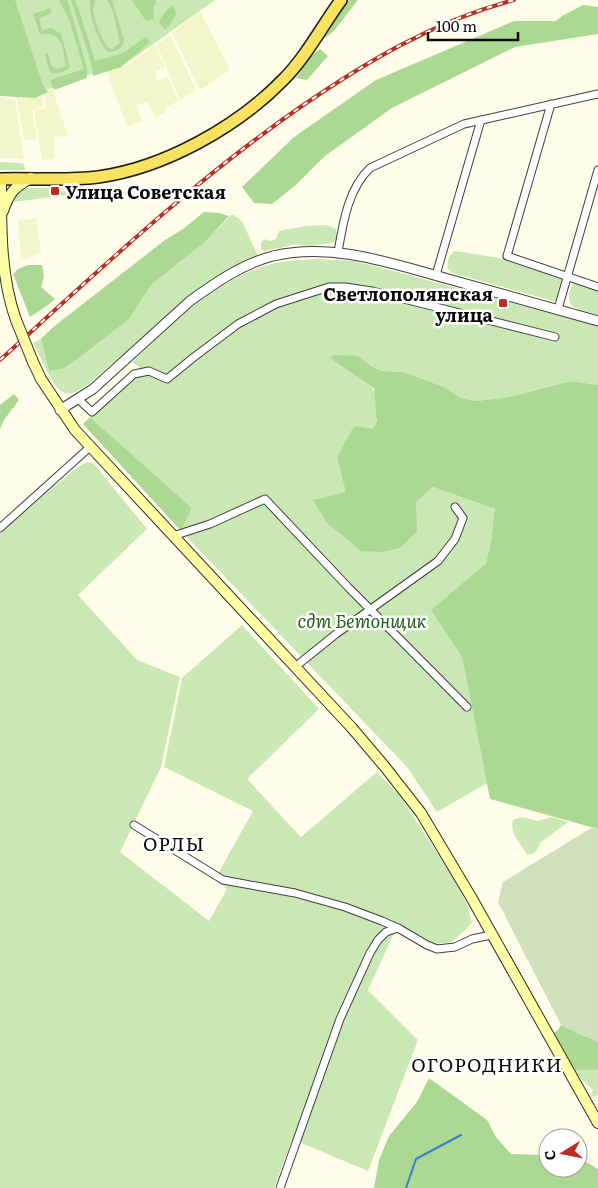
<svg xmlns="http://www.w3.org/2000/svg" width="598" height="1188" font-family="Literata,serif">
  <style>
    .farmland { fill: #f3f4ca }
    .green { fill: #cae8b4 }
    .forest { fill: #abd994 }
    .cemetery { fill: #d0dfbc }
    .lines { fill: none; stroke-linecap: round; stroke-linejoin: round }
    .stream { stroke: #3680cc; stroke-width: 2 }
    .minor-casing { stroke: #3e3e3e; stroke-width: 9 }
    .tertiary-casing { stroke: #3e3e3e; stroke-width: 11 }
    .secondary-casing { stroke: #2d2d2d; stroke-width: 12 }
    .primary-casing { stroke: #1c1c1c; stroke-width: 14 }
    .minor { stroke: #fff; stroke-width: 7 }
    .tertiary { stroke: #fff; stroke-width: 9 }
    .secondary { stroke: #fffea5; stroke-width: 10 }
    .primary { stroke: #f8e360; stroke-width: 11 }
    .rail-casing { stroke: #b92d25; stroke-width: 4 }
    .rail { stroke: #fff; stroke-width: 2; stroke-dasharray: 5.5; stroke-linecap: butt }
    .secondary-bridge-casing { stroke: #2d2d2d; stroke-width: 12; stroke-linecap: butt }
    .secondary-bridge { stroke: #fffea5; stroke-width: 10 }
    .poi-dot { fill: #b92d25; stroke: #fff; stroke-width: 2 }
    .labels { text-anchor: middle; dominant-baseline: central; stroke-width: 5; stroke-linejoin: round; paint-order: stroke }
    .poi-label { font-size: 18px; font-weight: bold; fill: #0b0b0b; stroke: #fff; text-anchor: start }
    .park-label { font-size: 18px; font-style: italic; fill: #24611d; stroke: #fff }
    .neighbourhood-label { font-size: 19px; letter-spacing: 1px; fill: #0b0b0b; stroke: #fff }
  </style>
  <rect width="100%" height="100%" fill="#fffde9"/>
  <g class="farmland">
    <polygon points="200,11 230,70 200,90 172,33"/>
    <polygon points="170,35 196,90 180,100 157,45"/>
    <polygon points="155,45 165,67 155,71 157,81 168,77 178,101 165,108 165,112 157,117 153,112 147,102 136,105 142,121 127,127 107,72 131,63"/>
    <polygon points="52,88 68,136 54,137 54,159 42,160 34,110 46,108 43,92"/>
    <polygon points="42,94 44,106 32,110 37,139 24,140 17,98 28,99"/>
    <polygon points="0,97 15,100 24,159 0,158"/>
    <polygon points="36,218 41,253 21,260 18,221"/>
  </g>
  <g class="green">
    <polygon points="0,0 215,0 131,60 52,88 17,98 11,95"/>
    <polygon points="0,162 22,163 24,164 25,170 0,170"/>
    <polygon points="25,188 53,188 53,192 69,191 67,195 13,202 19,192"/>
    <path d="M 232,214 L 242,221 L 258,256 L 235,266 L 205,284 L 87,385 C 81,389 73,395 65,393 C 53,391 40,354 33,343 L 41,339 L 49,371 L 144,295 L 151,285 L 204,243 Z"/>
    <polygon points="327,225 336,229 337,238 333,243 309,246 294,244 289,246 264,251 261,249 261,243 264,239 270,241 276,239 279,231 305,226"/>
    <path d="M 455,251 L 506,259 L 563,278 L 563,284 L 557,302 L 452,273 L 448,269 C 447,262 448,255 455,251 Z"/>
    <path d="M 319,259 L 354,261 L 390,270 L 598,326 L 598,385 L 571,381 L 509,397 L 476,401 L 461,398 L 444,387 L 404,372 L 382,371 L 374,368 L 358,356 C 369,378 384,404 374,429 L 416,502 L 433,487 L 496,509 L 491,541 L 486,563 L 431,610 L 462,657 L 487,783 L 437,812 L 407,767 L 181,531 L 192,508 L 90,417 L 130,379 L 146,372 L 132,362 C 172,325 212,282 265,266 C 283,260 301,260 319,259 Z"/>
    <path d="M 573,283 L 598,290 L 598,315 C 578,309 561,309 573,283 Z"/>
    <polygon points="87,462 94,464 147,529 78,595 137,660 180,677 161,767 120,852 209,921 227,889 215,879 253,811 164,767 182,678 242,625 319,709 247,779 301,837 377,772 400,796 454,879 468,906 472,923 452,942 433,944 420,935 395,931 368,990 418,1040 368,1171 292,1139 274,1188 0,1188 0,531 78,467"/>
    <path d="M 522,817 L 538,821 L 551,817 L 568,822 L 540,843 L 537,850 L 533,854 L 527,854 C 521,844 509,833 513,820 Z"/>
    <polygon points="572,1070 598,1070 598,1095 590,1098 593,1090"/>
  </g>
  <g class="forest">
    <polygon points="0,0 15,0 43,85 48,92 35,98 0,96"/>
    <polygon points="59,0 67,0 69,5 87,68 87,78 54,90 50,80 84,69 69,20"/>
    <polygon points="71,0 75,0 78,7 95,61 123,53 146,37 150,42 121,67 93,76 91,62"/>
    <path d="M 90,0 L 96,0 C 88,13 101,35 107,47 L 112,49 L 120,43 L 113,11 L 107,0 L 112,0 L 124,39 C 123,49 117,51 108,52 C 98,41 88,15 90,0 Z"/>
    <polygon points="132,0 155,0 156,3 153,8 154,19 146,21"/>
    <polygon points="346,0 358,0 333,32 322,40 337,18"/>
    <polygon points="173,5 176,14 169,26 165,30 159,22 166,11"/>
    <polygon points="583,5 598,7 598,34 515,47 392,108 325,156 297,184 272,204 254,203 242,187 294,137 376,80 514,21 556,21 562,16"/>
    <path d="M 50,8 L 51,13 L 39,19 L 42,30 L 52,28 L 61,34 L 70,67 C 64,73 58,74 50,73 L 45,55 L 47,52 L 51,64 L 56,69 L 66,66 C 63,47 63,31 40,34 L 33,14 Z"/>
    <polygon points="320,49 328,56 307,80 296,78 313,54"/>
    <polygon points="204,212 219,213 229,216 204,243 151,285 128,320 65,368 49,371 41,339 52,328 165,240 183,229"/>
    <polygon points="28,265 42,265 44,277 41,287 55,299 48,305 30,317 13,274 18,269"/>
    <polygon points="334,355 358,356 374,368 382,371 404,372 444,387 461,398 476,401 509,397 571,381 598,385 598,829 490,799 462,657 431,610 486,563 491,541 495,509 433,487 416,502 417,531 400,548 382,552 361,551 327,523 313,500 346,492 337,457 354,426 373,429 377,421 374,388 330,358"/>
    <polygon points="14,394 19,400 4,420 0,429 0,405"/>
    <polygon points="90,417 192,508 181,531 83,424"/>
    <polygon points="561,1025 598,1042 598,1070 572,1070 552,1034 558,1030"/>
    <polygon points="429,1078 487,1120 496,1137 511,1154 548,1155 548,1168 578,1168 578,1157 598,1169 598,1188 374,1188 379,1160 389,1136 417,1102"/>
  </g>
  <polygon class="cemetery" points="591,828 598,829 598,1042 561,1025 498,902 503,882"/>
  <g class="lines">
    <polyline class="stream" points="406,1188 416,1159 461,1135"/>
    <defs>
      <g id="minor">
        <polyline points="551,104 507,256 598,287"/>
        <path d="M 338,252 C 343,223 348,189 370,168 L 464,124 L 598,94"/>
        <polyline points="436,275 481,120"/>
        <polyline points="558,309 598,170"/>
        <polyline points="78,399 92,412 134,374 149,371 167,379 194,357 238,324 276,304 329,287 345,287 372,291 555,337"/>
        <polyline points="0,528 90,447"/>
        <polyline points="173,536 210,524 265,499 348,587 467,707"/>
        <polyline points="295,667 336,634 438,561 455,539 463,518 455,507"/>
        <polyline points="134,825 223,880 295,893 345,907 382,921 398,928"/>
        <polyline points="280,1188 340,1019 370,953 378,940 386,932 398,928 427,945 437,949 455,947 472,939 491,935"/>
      </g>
      <path id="tertiary" d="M 60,410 L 93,389 L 190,301 C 215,283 242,264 273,256 C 334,242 393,264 452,280 C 500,293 549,307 598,321"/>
      <g id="secondary">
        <path d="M 1,179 C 1,225 0,275 16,320"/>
        <path d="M 3,211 C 9,193 14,187 31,178"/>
        <polyline points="33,362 41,379 75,430 352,728 385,767 421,813 471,897 598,1123"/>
      </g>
      <path id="primary" d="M 0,179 C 32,178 66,181 98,177 C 164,168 237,127 283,80 C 306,57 322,26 341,0"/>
    </defs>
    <use href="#minor" class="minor-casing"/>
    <use href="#tertiary" class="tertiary-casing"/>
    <use href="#secondary" class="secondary-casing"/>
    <use href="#primary" class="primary-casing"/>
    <use href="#minor" class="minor"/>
    <use href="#tertiary" class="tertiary"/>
    <use href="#secondary" class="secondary"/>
    <use href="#primary" class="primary"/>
    <defs>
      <path id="rail" d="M 0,360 C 97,272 191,183 299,108 C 366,62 434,21 514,0"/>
    </defs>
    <use href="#rail" class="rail-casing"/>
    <use href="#rail" class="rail"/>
    <defs>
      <polyline id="secondary-bridge" points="16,320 33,362"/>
    </defs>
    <use href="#secondary-bridge" class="secondary-bridge-casing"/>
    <use href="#secondary-bridge" class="secondary-bridge"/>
  </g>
  <g class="poi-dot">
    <rect x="50" y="186" width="10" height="10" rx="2.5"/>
    <rect x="498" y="298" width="10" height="10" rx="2.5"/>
  </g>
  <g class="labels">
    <g class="poi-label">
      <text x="65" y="191">Улица Советская</text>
      <text x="493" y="293" text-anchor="end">Светлополянская<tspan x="493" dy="21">улица</tspan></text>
    </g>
    <g class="park-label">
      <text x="362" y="620">сдт Бетонщик</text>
    </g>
    <g class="neighbourhood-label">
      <text x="174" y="843">ОРЛЫ</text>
      <text x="487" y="1064">ОГОРОДНИКИ</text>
    </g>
  </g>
  <g transform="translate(563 1153) rotate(260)"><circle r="24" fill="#ffffff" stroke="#9d9d9d"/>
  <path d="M0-4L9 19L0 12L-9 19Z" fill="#b92d25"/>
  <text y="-8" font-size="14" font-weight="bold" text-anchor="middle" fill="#0b0b0b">С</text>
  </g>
  <path d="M428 32v8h90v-8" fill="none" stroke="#0b0b0b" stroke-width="2.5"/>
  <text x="436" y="32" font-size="15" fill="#0b0b0b" stroke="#ffffff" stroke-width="4" paint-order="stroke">100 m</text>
</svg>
